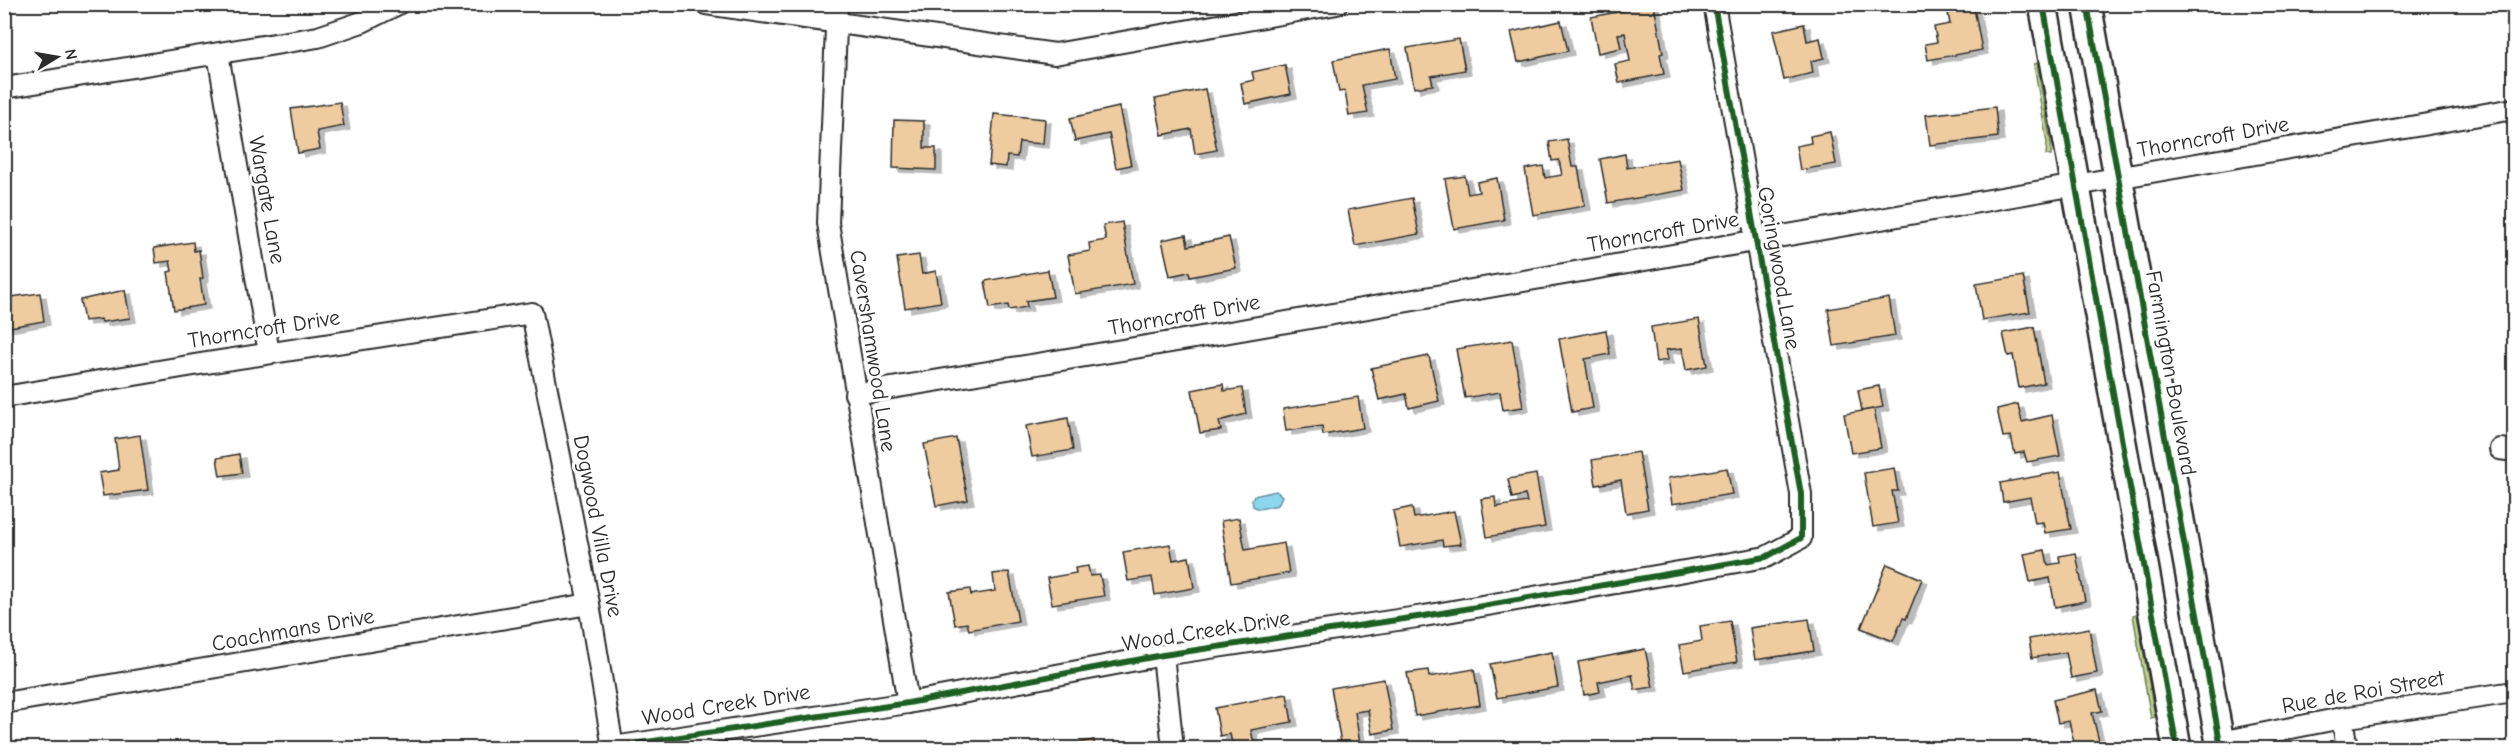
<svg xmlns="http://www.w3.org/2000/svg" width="2519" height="753" font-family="'Comic Neue',sans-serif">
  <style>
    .green { fill: #bed78e; stroke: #74815c; stroke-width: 1.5 }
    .water { fill: #8dd7ee; stroke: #6692a0; stroke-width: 1.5 }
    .building { fill: #eecca0; stroke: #2b2b2b; stroke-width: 1.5; filter: url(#shadow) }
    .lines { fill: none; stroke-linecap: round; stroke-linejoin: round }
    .minor-casing { stroke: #2b2b2b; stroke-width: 24 }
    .secondary-casing { stroke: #2b2b2b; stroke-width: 32 }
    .minor { stroke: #fff; stroke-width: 20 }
    .secondary { stroke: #fff; stroke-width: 27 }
    .cycleway-casing { stroke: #fff; stroke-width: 10 }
    .cycleway { stroke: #1b5e20; stroke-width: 6 }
    .labels { text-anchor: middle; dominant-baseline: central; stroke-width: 6; stroke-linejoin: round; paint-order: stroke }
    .street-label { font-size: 22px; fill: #2b2b2b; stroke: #fff }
  </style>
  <defs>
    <filter id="shadow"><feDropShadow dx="6" dy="4" stdDeviation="0" flood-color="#0004"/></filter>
  </defs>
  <rect width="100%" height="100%" fill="#fff"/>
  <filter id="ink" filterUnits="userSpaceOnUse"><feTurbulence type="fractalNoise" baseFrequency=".0167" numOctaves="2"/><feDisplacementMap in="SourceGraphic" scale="12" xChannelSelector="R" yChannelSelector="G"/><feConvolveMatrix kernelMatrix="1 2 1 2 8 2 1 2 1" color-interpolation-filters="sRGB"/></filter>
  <g filter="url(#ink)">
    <g class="green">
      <polygon points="2037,63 2051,144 2051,156 2046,155 2047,143 2034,64"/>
      <polygon points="2137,614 2155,717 2151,718 2133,615"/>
    </g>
    <polygon class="water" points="1276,491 1282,496 1278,505 1259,509 1253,506 1252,499 1254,496"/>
    <g class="building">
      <polygon points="1654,5 1663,53 1660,54 1664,74 1619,83 1615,64 1630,61 1625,33 1618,34 1621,48 1598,53 1591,17"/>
      <polygon points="1974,8 1982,50 1928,60 1925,44 1937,42 1934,27 1950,24 1948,13"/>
      <polygon points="1561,21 1568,51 1518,62 1511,32"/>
      <polygon points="1804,24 1807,41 1820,38 1824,58 1811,61 1813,73 1784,80 1773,31"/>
      <polygon points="1459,39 1465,70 1431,76 1433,85 1414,88 1407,48"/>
      <polygon points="1390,49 1395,79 1362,85 1368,113 1349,116 1345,91 1339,92 1333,60"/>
      <polygon points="1285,65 1291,94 1245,104 1241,83 1254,80 1252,72"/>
      <polygon points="1205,89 1217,150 1195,154 1191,129 1162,135 1155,99"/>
      <polygon points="340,102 344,126 317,131 320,149 298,153 291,109"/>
      <polygon points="1119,107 1131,165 1116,168 1109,134 1075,141 1070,118"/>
      <polygon points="1995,107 1998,137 1930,145 1926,115"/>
      <polygon points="994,114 1045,119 1043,144 1019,142 1017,157 1007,156 1006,167 989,165"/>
      <polygon points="894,120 924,121 924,148 936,148 936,170 893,168"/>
      <polygon points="1830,132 1836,164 1800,170 1796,146 1811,143 1810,136"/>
      <polygon points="1567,139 1572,167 1578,167 1585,206 1533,215 1525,169 1543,166 1545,178 1562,175 1559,160 1552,161 1549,142"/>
      <polygon points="1625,154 1627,168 1678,159 1684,190 1608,203 1600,159"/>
      <polygon points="1465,176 1468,194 1479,192 1477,182 1497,178 1504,220 1454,229 1445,179"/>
      <polygon points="1412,198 1419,234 1355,246 1348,210"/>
      <polygon points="1122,222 1133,284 1075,294 1068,255 1090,251 1089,243 1106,240 1103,225"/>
      <polygon points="1186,235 1188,246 1229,237 1236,268 1190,277 1189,272 1170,276 1162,240"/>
      <polygon points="193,242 194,251 199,250 203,278 200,279 204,305 174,310 168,272 172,271 170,261 156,263 154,248"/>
      <polygon points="919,255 922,274 936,271 941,302 905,308 897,258"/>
      <polygon points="1048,270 1053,297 1026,301 1027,307 1009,310 1008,305 990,308 985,281"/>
      <polygon points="2023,276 2030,312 1982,320 1976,284"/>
      <polygon points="125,290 130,318 102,322 101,319 84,321 80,300"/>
      <polygon points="40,293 44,321 4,328 4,298"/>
      <polygon points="1889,298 1895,336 1834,346 1828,309"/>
      <polygon points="1699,319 1707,366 1686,370 1682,348 1666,350 1668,360 1656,362 1651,327"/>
      <polygon points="2034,327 2044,383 2019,388 2013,355 2008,356 2003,333"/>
      <polygon points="1606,330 1610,354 1585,359 1593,408 1572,412 1559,339"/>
      <polygon points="1512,340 1523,407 1503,410 1500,392 1465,398 1456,349"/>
      <polygon points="1429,356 1439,401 1409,408 1406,394 1379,400 1371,368"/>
      <polygon points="1223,384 1224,391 1242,388 1246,414 1219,421 1221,430 1200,433 1192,390"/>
      <polygon points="1879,386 1883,407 1862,411 1858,390"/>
      <polygon points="1358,397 1363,428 1323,435 1322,426 1286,431 1283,409"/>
      <polygon points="2018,404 2022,422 2052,415 2060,456 2027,462 2024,452 2015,454 2011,436 2003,437 1997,409"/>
      <polygon points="1874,409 1881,448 1851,453 1844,414"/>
      <polygon points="1068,418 1073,450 1032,457 1026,426"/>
      <polygon points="140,435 148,490 103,496 99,473 119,470 115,439"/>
      <polygon points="956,438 968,500 936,506 924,444"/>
      <polygon points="1638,452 1648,509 1626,513 1621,480 1596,485 1592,460"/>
      <polygon points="239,454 242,473 220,476 217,458"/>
      <polygon points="1727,468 1732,494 1672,504 1668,478"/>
      <polygon points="1894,468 1898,491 1892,491 1898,523 1873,527 1864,473"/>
      <polygon points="2060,472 2071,529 2045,533 2043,522 2035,523 2030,497 2003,502 2000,483"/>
      <polygon points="1536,474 1545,527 1487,537 1481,499 1495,497 1496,507 1527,502 1525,495 1512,498 1508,479"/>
      <polygon points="1412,507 1414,518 1454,511 1461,544 1443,546 1442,540 1400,547 1393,511"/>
      <polygon points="1239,518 1245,550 1284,543 1289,573 1231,583 1221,521"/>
      <polygon points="1170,544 1173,560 1189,557 1194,588 1155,595 1152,577 1128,581 1123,552"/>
      <polygon points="2045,550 2048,565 2060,563 2059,556 2076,553 2085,601 2055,607 2050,578 2030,582 2024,554"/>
      <polygon points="1887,564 1922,579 1906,619 1903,618 1893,641 1861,628"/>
      <polygon points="1088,566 1090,576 1100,575 1104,596 1052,604 1047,578 1076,573 1075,568"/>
      <polygon points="1009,572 1018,621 969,630 967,623 955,625 949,592 970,589 971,595 995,591 993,574"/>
      <polygon points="1809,619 1814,651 1755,660 1750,628"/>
      <polygon points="1730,621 1737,662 1684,671 1679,645 1702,641 1700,626"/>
      <polygon points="2089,628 2097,673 2071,678 2066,652 2032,658 2029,639"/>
      <polygon points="1645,649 1653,687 1635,690 1632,675 1598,682 1600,692 1584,695 1578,662"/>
      <polygon points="1552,652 1558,687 1497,698 1490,664"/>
      <polygon points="1474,669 1480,705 1415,716 1407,673 1428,670 1429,677"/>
      <polygon points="1384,679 1393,730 1372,734 1368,710 1355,712 1360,744 1342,748 1331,688"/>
      <polygon points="2097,690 2102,711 2092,713 2100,745 2075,748 2069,721 2058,723 2053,700"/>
      <polygon points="1287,694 1292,722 1251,730 1255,748 1233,748 1230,734 1220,736 1215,708"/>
      <polygon points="1094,740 1095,748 1049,748"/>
    </g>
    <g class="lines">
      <defs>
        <g id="minor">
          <polyline points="706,4 1055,54 1337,4"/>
          <polyline points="837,4 828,223 908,703"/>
          <polyline points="218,54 269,353"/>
          <polyline points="4,88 318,37 362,22 398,4"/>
          <polyline points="855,394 1195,338 2514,109"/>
          <polyline points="4,397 200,364 532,313 589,604 613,748"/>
          <polyline points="2500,449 2514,451"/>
          <polyline points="1163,655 1173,748"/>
          <polyline points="4,703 589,604"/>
          <polyline points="2342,718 2347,748"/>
          <polyline points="2220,742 2342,718 2514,692"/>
          <polyline points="613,747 908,703 1163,655 1424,616 1766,557 1801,538 1801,494 1714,4"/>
        </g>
        <g id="secondary">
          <polyline points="2043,4 2177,748"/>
          <polyline points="2087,4 2221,748"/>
        </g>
      </defs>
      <use href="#minor" class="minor-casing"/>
      <use href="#secondary" class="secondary-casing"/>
      <use href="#minor" class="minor"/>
      <use href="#secondary" class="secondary"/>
      <defs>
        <g id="cycleway">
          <polyline points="2043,4 2177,748"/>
          <polyline points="2087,4 2221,748"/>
          <polyline points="613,747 908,703 1163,655 1424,616 1766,557 1801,538 1801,494 1714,4"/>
        </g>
      </defs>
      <use href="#cycleway" class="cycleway-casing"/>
      <use href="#cycleway" class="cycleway"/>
    </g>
  </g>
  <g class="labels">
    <g class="street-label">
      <text transform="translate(2213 137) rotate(-10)">Thorncroft Drive</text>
      <text transform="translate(267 200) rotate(80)">Wargate Lane</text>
      <text transform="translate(1663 232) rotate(-10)">Thorncroft Drive</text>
      <text transform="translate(1779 268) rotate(80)">Goringwood Lane</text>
      <text transform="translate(1184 315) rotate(-10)">Thorncroft Drive</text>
      <text transform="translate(264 329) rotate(-9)">Thorncroft Drive</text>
      <text transform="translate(873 351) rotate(81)">Cavershamwood Lane</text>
      <text transform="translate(2171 373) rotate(80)">Farmington Boulevard</text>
      <text transform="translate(598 526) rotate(79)">Dogwood Villa Drive</text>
      <text transform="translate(293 630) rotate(-10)">Coachmans Drive</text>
      <text transform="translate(1206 631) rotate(-9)">Wood Creek Drive</text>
      <text transform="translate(2363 692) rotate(-10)">Rue de Roi Street</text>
      <text transform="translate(726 705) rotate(-9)">Wood Creek Drive</text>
    </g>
  </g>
  <rect width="2519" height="753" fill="none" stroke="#fff" stroke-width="24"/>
  <rect x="12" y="12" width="2495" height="729" fill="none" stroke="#2b2b2b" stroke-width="2" filter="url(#ink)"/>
  <g transform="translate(57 57) rotate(79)" stroke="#ffffff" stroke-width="4.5" paint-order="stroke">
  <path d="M0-4.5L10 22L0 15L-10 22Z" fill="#2b2b2b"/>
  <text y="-9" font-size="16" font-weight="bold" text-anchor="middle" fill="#2b2b2b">N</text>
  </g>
</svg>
